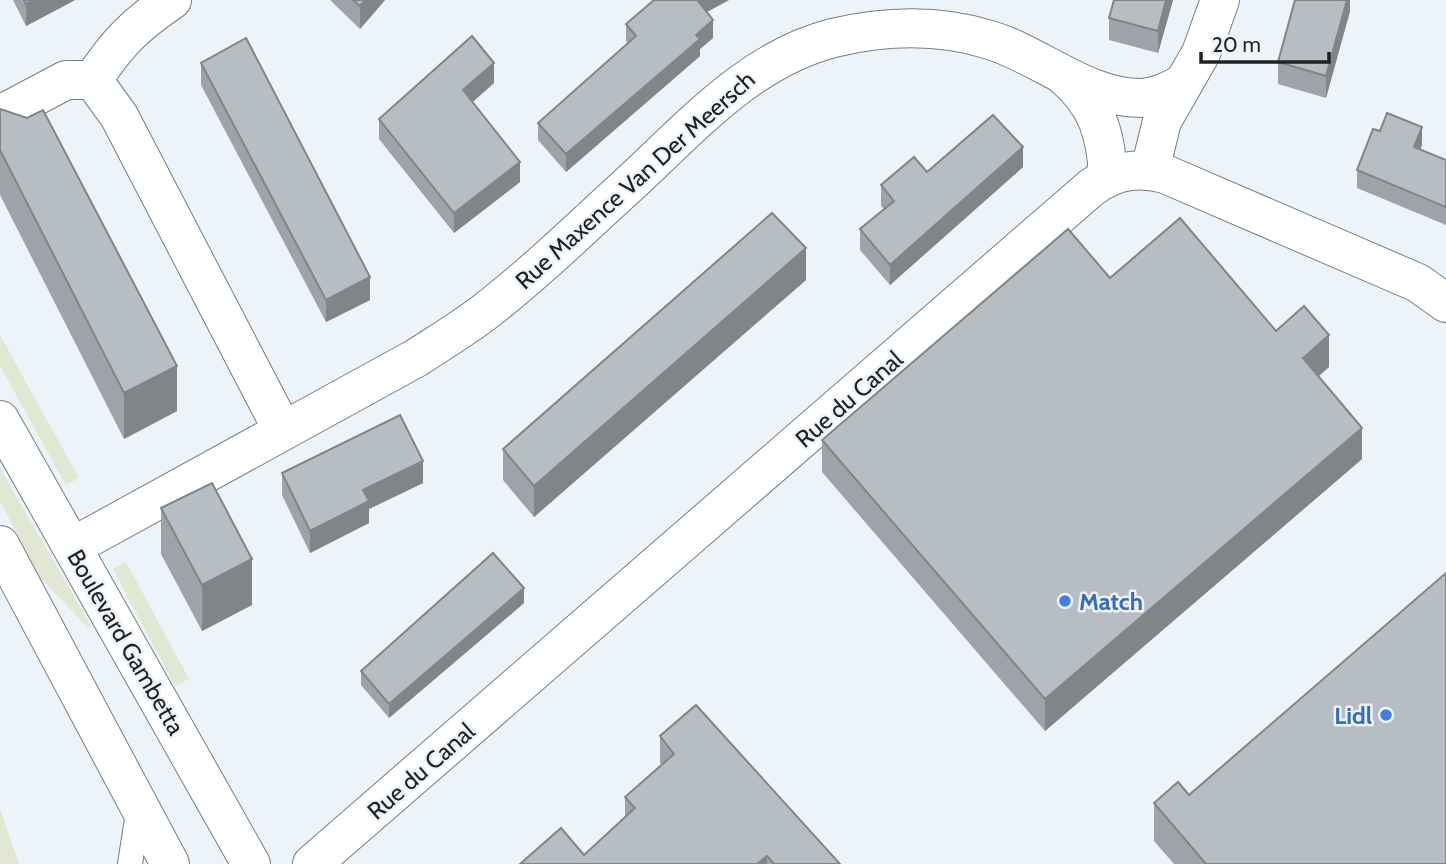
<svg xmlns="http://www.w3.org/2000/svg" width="1446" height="864" font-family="Cabin,sans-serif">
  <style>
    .green { fill: #e2e7d3 }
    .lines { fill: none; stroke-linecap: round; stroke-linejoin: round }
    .lane-casing { stroke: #777e83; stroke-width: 26 }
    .street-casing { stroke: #777e83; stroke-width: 40 }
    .primary-casing { stroke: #777e83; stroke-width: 40 }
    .lane { stroke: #fff; stroke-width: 24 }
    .street { stroke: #fff; stroke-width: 38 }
    .primary { stroke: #fff; stroke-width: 38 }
    .wall { fill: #9da3a8 }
    .shaded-wall { fill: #808588 }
    .building { fill: #b7bec3; stroke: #808588; stroke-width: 2 }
    .shop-dot { fill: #3f7fe0; stroke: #ecf3f9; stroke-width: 2.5 }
    .labels { text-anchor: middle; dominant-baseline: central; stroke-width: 5; stroke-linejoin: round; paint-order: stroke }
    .street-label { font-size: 24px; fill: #1f2224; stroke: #ecf3f9 }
    .shop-label { font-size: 24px; font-weight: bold; fill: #366cbe; stroke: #ecf3f9; text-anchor: start }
  </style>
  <rect width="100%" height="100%" fill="#ecf3f9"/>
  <g class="green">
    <polygon points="0,335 79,478 66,485 0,366"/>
    <polygon points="0,468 91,626 88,628 39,576 0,501"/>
    <polygon points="126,562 189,679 175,686 113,569"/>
    <polygon points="0,809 19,864 0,864"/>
  </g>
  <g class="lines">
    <defs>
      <polyline id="lane" points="130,864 139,806"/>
      <g id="street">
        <path d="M 1064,76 C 1097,104 1106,134 1108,176"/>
        <path d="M 93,80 C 116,44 136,24 172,0"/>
        <polyline points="0,115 66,80 93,80 119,116 283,431"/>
        <polyline points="1150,170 1162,121 1201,53 1220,0"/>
        <path d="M 72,547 L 416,358 C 439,343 464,328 486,311 C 535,273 579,230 625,188 C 688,131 747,60 833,38 C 884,26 939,24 990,40 C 1040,55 1087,99 1142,98 C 1157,97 1169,91 1182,84"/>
        <path d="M 312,864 L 1092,187 C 1116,170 1138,167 1165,174 L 1418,283 L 1446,303"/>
      </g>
      <g id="primary">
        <polyline points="0,420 251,864"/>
        <polyline points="0,545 170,864"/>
      </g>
    </defs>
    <use href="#lane" class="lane-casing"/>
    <use href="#street" class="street-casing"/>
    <use href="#primary" class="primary-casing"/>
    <use href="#lane" class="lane"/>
    <use href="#street" class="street"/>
    <use href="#primary" class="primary"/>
  </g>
  <g class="wall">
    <polygon points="13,0 75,0 26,26"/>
    <polygon points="330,0 385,0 360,29"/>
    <polygon points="654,0 729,0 706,12 713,38 700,49 700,56 566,172 538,140 538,123 628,44 626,41 626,24"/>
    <polygon points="1114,0 1173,0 1158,53 1109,40 1109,18"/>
    <polygon points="1350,0 1350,11 1326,98 1278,84 1278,62"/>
    <polygon points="201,63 370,300 326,322 201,85"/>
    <polygon points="494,83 473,102 520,182 454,233 379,139 379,119"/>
    <polygon points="0,109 177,411 124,439 0,195"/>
    <polygon points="1422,145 1420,149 1446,160 1446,225 1357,188 1357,170"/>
    <polygon points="1023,167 890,285 860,250 860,229 884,209 881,206 881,185 927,172"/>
    <polygon points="1110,278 1276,331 1329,367 1318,376 1362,459 1045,731 822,472 822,440"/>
    <polygon points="806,280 534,517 503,480 503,449"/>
    <polygon points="282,473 423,483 369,509 369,523 310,553 282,495"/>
    <polygon points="161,508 252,605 202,631 161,554"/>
    <polygon points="524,603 389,718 361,685 361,671"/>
    <polygon points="660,736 840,864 520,864 584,855 625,817 625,797 662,765 660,763"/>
    <polygon points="1189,795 1446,864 1174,864 1154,841 1154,803"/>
  </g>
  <g class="shaded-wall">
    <polygon points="33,0 75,0 26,26 26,4"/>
    <polygon points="365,0 385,0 360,29 360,6"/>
    <polygon points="697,0 729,0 696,18"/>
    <polygon points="1166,0 1173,0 1158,53 1158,31"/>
    <polygon points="1347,0 1350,0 1350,11 1326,98 1326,76"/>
    <polygon points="713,20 713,38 700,49 700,56 566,172 566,154"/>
    <polygon points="494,63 494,83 463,110 463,90"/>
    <polygon points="1422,127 1422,145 1414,165 1414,147"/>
    <polygon points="1023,147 1023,167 890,285 890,265"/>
    <polygon points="520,162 520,182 454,233 454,213"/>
    <polygon points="806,248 806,280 534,517 534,486"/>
    <polygon points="370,277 370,300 326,322 326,300"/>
    <polygon points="1329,335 1329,367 1303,390 1303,358"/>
    <polygon points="177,366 177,411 124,439 124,393"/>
    <polygon points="1362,428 1362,459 1045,731 1045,699"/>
    <polygon points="423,461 423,483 369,509 369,523 310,553 310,531 363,490"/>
    <polygon points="252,559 252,605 202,631 202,585"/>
    <polygon points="524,588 524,603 389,718 389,704"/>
    <polygon points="767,856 767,864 757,864"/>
  </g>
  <g class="building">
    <polygon points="24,0 33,0 26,4"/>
    <polygon points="353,0 365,0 360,6"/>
    <polygon points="654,0 697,0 713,20 696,35 700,39 566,154 538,123 636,36 626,24"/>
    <polygon points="1114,0 1166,0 1158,31 1109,18"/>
    <polygon points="1295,0 1347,0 1326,76 1278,62"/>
    <polygon points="472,36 494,63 463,90 520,162 454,213 379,119"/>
    <polygon points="246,38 370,277 326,300 201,63"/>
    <polygon points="0,109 27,118 43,110 177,366 124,393 0,150"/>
    <polygon points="1387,113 1422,127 1414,147 1446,160 1446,207 1357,170 1373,129 1380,131"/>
    <polygon points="993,115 1023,147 890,265 860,229 894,201 881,185 914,157 927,172"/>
    <polygon points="772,213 806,248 534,486 503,449"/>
    <polygon points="1180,218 1276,331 1304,306 1329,335 1303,358 1362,428 1045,699 822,440 1068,229 1110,278"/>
    <polygon points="400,415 423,461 363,490 369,501 310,531 282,473"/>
    <polygon points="212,483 252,559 202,585 161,508"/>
    <polygon points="493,553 524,588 389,704 361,671"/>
    <polygon points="1446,573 1446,864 1206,864 1154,803 1178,782 1189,795"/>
    <polygon points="696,705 840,864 774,864 767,856 757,864 520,864 561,828 584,855 635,808 625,797 674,754 660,736"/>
  </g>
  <g class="shop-dot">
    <circle cx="1065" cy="601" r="7"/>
    <circle cx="1386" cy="715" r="7"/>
  </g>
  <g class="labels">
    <g class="street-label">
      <text transform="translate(635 180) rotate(-42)">Rue Maxence Van Der Meersch</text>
      <text transform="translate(849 399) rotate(-41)">Rue du Canal</text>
      <text transform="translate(126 642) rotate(60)">Boulevard Gambetta</text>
      <text transform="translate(421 771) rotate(-41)">Rue du Canal</text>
    </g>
    <g class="shop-label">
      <text x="1079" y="601">Match</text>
      <text x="1372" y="715" text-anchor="end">Lidl</text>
    </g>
  </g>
  <path d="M1201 52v10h128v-10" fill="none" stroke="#1f2224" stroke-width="3.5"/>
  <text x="1212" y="52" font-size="21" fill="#1f2224" stroke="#ecf3f9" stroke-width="5" paint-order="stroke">20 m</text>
</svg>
